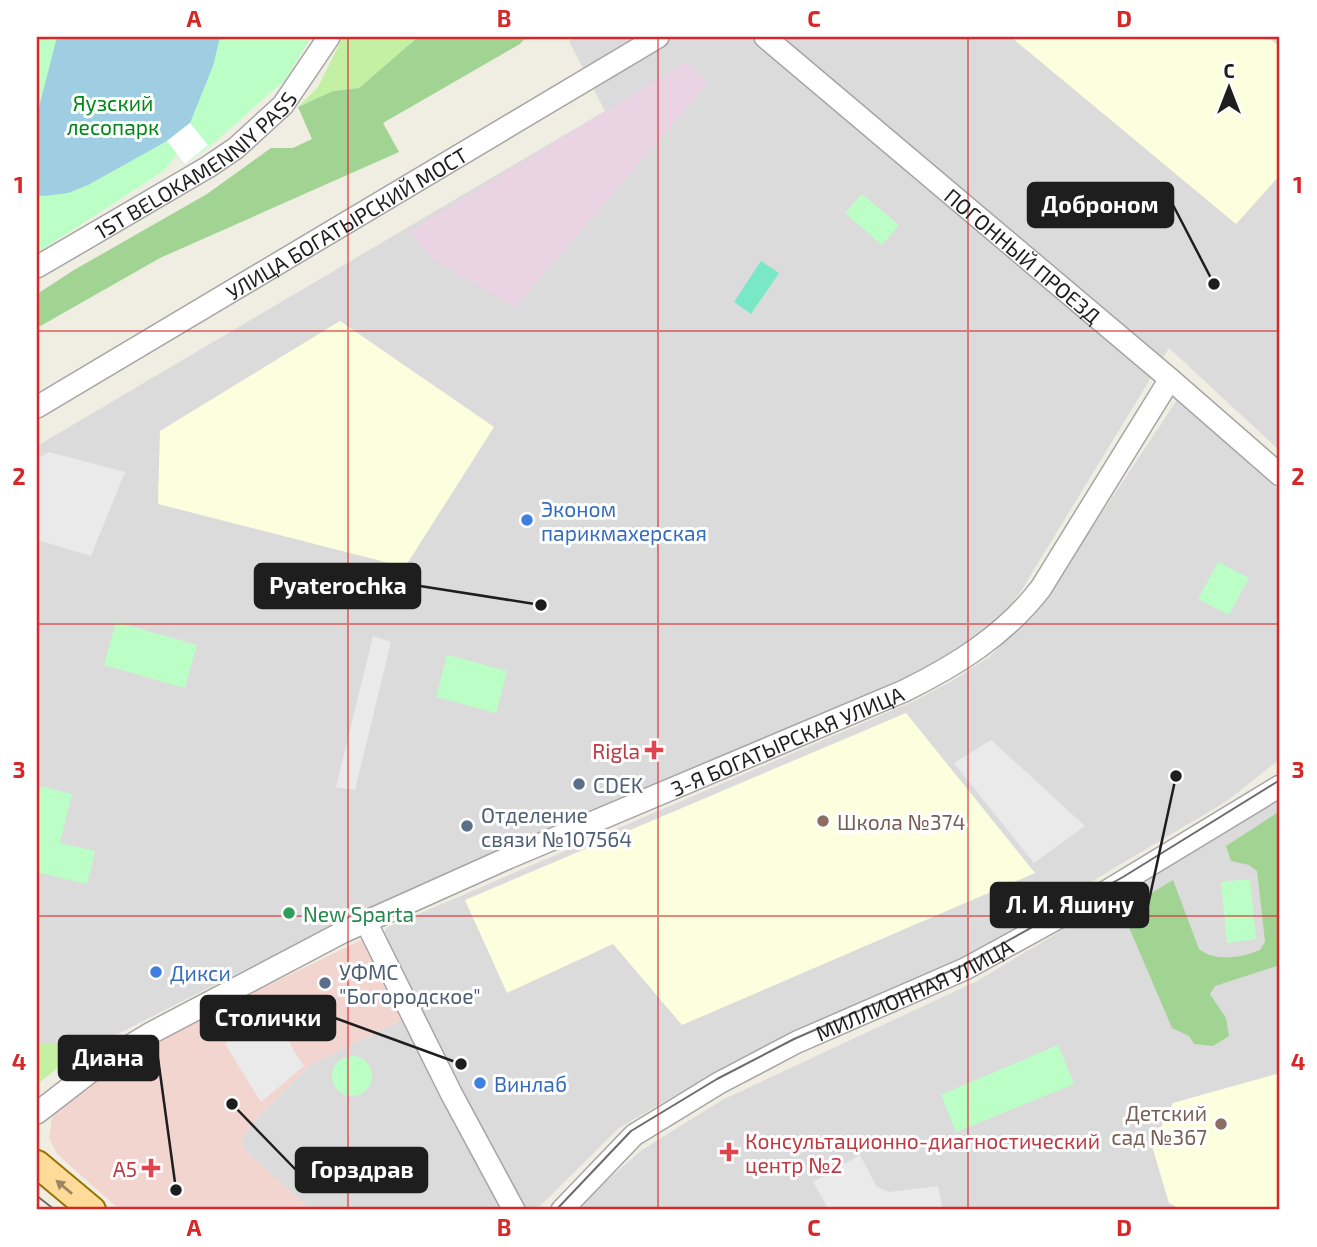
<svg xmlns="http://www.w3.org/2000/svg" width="1317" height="1247" font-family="'Exo 2',sans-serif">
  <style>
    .residential { fill: #dcdbdb }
    .commercial { fill: #f3d5d0 }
    .industrial { fill: #ead4e4 }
    .education { fill: #fcffdd }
    .grass { fill: #c3f0a3 }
    .forest { fill: #a1d493 }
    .park { fill: #bbffc6 }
    .pitch { fill: #79e8c6 }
    .parking { fill: #eaeaea }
    .water { fill: #9fcde2 }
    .pier { fill: #fff }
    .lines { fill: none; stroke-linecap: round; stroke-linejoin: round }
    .minor-casing { stroke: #a5a5a5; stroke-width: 24 }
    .major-casing { stroke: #987200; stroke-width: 30 }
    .minor { stroke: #fff; stroke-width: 21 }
    .major { stroke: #ffdb99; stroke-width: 26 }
    .tram { stroke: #6c6c6c; stroke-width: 2 }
    .oneway { fill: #9a8662 }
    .grid { fill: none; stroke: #d62828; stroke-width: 2; stroke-opacity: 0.55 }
    .shop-dot { fill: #3f7fe0; stroke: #fff; stroke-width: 2.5 }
    .health-dot { fill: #e0444e; stroke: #fff; stroke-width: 2.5 }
    .service-dot { fill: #5c6f8a; stroke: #fff; stroke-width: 2.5 }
    .education-dot { fill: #8d6e63; stroke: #fff; stroke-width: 2.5 }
    .leisure-dot { fill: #2e9e5b; stroke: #fff; stroke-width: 2.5 }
    .labels { text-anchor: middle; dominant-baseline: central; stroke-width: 6; stroke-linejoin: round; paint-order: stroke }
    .park-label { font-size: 21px; fill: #008817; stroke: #fff }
    .street-label { font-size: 21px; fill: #1e1e1e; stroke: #fff }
    .shop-label { font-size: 21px; fill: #366cbe; stroke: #fff; text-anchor: start }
    .health-label { font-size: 21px; fill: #be3a42; stroke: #fff; text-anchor: end }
    .service-label { font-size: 21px; fill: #4e5e75; stroke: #fff; text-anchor: start }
    .education-label { font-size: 21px; fill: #785e54; stroke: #fff; text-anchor: start }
    .leisure-label { font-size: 21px; fill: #27864d; stroke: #fff; text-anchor: start }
    .leader { fill: none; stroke: #1e1e1e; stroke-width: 2.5 }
    .callout-dot { fill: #1e1e1e; stroke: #fff; stroke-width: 2.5 }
    .callout { fill: #1e1e1e; stroke: #1e1e1e; stroke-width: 2.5 }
    .callout-label { font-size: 23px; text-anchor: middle; font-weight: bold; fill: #fff }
    .neatline { fill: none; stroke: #d62828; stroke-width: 2.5 }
    .grid-label { font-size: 23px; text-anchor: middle; font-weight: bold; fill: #d62828 }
  </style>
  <rect width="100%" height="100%" fill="#f0ede3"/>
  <g class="residential">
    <polygon points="577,37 1280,37 1280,451 1169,348 1021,591 993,627 962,656 424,886 256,964 72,1057 37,1084 37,446 605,111 569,41"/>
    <polygon points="1177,400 1280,491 1280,759 1227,801 963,958 789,1036 700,1081 619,1128 536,1210 522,1210 382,938 386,928 912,702 952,681 989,657 1034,615"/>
    <polygon points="1280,800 1280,1210 573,1210 642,1150 722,1100 977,981"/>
    <polygon points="408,1017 507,1210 312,1210 245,1151 242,1141 251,1124 310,1065"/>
  </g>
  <polygon class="commercial" points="365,938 408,1017 310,1065 251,1124 242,1141 246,1152 312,1210 120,1210 57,1154 49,1138 52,1118 57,1107 108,1072 181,1028"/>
  <polygon class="industrial" points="686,62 708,83 515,307 432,259 410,231"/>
  <g class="education">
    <polygon points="1011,37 1268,37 1280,47 1280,175 1236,224"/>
    <polygon points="340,321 494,427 405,567 158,504 160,431"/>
    <polygon points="906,713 1035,873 682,1025 613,944 507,993 465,900"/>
    <polygon points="1280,1073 1280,1210 1182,1210 1169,1203 1152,1146 1173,1103"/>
  </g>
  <g class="grass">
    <polygon points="343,37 418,37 359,88 333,91 298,107 318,87"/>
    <polygon points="37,1043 66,1043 72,1057 37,1084"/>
  </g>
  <g class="forest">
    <polygon points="418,37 526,37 520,44 383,123 399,152 160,258 37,328 37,294 74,270 207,194 271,148 293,148 312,139 298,107 333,91 359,88"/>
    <path d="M 1280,811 L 1280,965 L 1215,986 L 1210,994 L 1226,1018 L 1229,1036 L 1213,1046 L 1194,1044 L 1189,1036 L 1172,1028 L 1122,911 L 1173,880 L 1199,949 C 1214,962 1242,958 1260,950 L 1265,942 L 1257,871 L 1249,865 L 1231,861 L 1226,846 Z"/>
  </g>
  <g class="park">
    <polygon points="37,37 311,37 286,79 216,141 185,164 177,154 165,170 37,253"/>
    <polygon points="862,194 899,225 882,245 845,213"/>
    <polygon points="1218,562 1249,578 1229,615 1198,599"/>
    <polygon points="116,622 197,645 185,688 104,665"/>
    <polygon points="447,655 507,671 496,713 436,697"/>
    <polygon points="41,786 72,794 60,843 95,851 87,884 37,872 37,806"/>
    <polygon points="1250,879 1256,939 1227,943 1221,882"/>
    <polygon points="1058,1045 1074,1084 956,1132 941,1095"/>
    <circle cx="352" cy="1076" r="20"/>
  </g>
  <polygon class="pitch" points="761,261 779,273 751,314 734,302"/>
  <g class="parking">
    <polygon points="49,452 125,472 91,556 37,540 37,459"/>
    <polygon points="373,636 391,642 355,790 336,787"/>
    <polygon points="991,740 1085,826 1034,863 954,763"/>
    <polygon points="276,1015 295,1053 304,1066 261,1102 225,1044 246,1025"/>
    <polygon points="860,1155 877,1187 889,1192 938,1186 943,1210 829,1210 813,1182"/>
  </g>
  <polygon class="water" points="57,37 220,37 213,66 190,123 167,141 88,185 68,193 45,196 37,195 37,115"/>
  <polygon class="pier" points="190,123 208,145 185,164 167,141"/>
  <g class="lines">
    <defs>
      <g id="minor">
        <path id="s1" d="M 765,37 L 1170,379 L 1280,475"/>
        <path id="s2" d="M 37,267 L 208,167 L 236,148 L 283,105 L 329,37"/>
        <path id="s3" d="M 37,407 L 658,37"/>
        <polyline points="366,922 451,1093 514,1210"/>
        <path id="s4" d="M 37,1113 L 103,1062 L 151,1033 L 343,932 L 508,858 L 904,691 C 957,665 1005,635 1041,588 L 1170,379"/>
        <path id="s5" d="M 562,1210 L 634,1135 L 719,1083 L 797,1042 L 965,969 L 1107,891 L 1280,786"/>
      </g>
      <polyline id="major" points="37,1164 92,1210"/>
    </defs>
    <use href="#minor" class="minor-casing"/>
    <use href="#major" class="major-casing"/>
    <use href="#minor" class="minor"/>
    <use href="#major" class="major"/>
    <g class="tram">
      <polyline points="37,1196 55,1210"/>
      <polyline points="556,1210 631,1131 717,1079 794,1039 964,965 1123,877 1280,780"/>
    </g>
  </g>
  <defs><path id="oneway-solid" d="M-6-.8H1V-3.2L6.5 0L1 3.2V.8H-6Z" transform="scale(1.75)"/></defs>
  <use class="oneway" href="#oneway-solid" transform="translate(64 1187) rotate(-140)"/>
  <path class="grid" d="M 348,37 L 348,1210M 658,37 L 658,1210M 968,37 L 968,1210M 37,331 L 1280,331M 37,624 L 1280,624M 37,916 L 1280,916"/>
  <g class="shop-dot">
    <circle cx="527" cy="520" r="7"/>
    <circle cx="156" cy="972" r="7"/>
    <circle cx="480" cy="1083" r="7"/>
  </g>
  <g class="health-dot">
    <path d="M650.5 739.5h7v7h7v7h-7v7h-7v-7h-7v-7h7z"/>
    <path d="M725.5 1141.5h7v7h7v7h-7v7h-7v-7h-7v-7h7z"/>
    <path d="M147.5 1157.5h7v7h7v7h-7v7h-7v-7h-7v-7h7z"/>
  </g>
  <g class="service-dot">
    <circle cx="579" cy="784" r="7"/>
    <circle cx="467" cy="826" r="7"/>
    <circle cx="325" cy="983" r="7"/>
  </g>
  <g class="education-dot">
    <circle cx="823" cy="821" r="7"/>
    <circle cx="1221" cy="1124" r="7"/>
  </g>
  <circle class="leisure-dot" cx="289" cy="913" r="7"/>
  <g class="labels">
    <g class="park-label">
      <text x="113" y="102">Яузский<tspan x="113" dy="24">лесопарк</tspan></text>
    </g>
    <g class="street-label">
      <text stroke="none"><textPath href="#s2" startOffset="189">1ST BELOKAMENNIY PASS</textPath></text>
      <text stroke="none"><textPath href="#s3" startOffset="360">УЛИЦА БОГАТЫРСКИЙ МОСТ</textPath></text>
      <text stroke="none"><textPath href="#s1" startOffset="338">ПОГОННЫЙ ПРОЕЗД</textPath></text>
      <text stroke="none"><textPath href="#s4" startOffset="840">3-Я БОГАТЫРСКАЯ УЛИЦА</textPath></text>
      <text stroke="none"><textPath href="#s5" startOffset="420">МИЛЛИОННАЯ УЛИЦА</textPath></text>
    </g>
    <g class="shop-label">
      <text x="541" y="508">Эконом<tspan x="541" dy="24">парикмахерская</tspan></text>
      <text x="170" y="972">Дикси</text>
      <text x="494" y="1083">Винлаб</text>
    </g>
    <g class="health-label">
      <text x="640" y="750">Rigla</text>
      <text x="745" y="1140" text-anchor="start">Консультационно-диагностический<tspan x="745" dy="24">центр №2</tspan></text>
      <text x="137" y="1168">A5</text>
    </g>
    <g class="service-label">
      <text x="593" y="784">CDEK</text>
      <text x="481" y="814">Отделение<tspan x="481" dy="24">связи №107564</tspan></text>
      <text x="339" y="971">УФМС<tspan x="339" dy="24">"Богородское"</tspan></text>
    </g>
    <g class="education-label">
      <text x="837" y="821">Школа №374</text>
      <text x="1207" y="1112" text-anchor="end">Детский<tspan x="1207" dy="24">сад №367</tspan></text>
    </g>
    <g class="leisure-label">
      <text x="303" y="913">New Sparta</text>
    </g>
  </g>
  <path class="leader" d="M1214 284L1173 205M541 605L420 586M1176 776L1148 905M461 1064L335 1018M176 1190L158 1058M232 1104L296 1170"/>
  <g class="callout-dot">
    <circle cx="1214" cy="284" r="7"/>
    <circle cx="541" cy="605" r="7"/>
    <circle cx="1176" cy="776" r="7"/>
    <circle cx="461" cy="1064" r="7"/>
    <circle cx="176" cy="1190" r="7"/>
    <circle cx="232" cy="1104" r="7"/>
  </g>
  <g class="callout">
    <rect x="1028" y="183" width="145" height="44" rx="7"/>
    <rect x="255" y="564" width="165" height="44" rx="7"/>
    <rect x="991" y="883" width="157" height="44" rx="7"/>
    <rect x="201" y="996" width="134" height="44" rx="7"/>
    <rect x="59" y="1036" width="99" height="44" rx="7"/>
    <rect x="296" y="1148" width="131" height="44" rx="7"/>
  </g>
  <g class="callout-label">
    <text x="1100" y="213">Доброном</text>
    <text x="338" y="594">Pyaterochka</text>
    <text x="1070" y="913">Л. И. Яшину</text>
    <text x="268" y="1026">Столички</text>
    <text x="108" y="1066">Диана</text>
    <text x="362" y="1178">Горздрав</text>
  </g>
  <rect width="1317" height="1247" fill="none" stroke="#ffffff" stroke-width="77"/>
  <g transform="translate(1229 88)" stroke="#ffffff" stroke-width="5" paint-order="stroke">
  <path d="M0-5L12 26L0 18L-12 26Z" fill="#1e1e1e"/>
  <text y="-10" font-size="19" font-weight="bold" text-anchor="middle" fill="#1e1e1e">С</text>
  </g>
  <rect x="38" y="38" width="1240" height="1170" class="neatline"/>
  <g class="grid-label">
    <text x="194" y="27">A</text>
    <text x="504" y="27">B</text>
    <text x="814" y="27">C</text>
    <text x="1124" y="27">D</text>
    <text x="19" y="193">1</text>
    <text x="1298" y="193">1</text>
    <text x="19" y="485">2</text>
    <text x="1298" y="485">2</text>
    <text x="19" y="778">3</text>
    <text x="1298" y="778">3</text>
    <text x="19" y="1070">4</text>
    <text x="1298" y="1070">4</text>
    <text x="194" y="1236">A</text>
    <text x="504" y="1236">B</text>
    <text x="814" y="1236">C</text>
    <text x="1124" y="1236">D</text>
  </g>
</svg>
